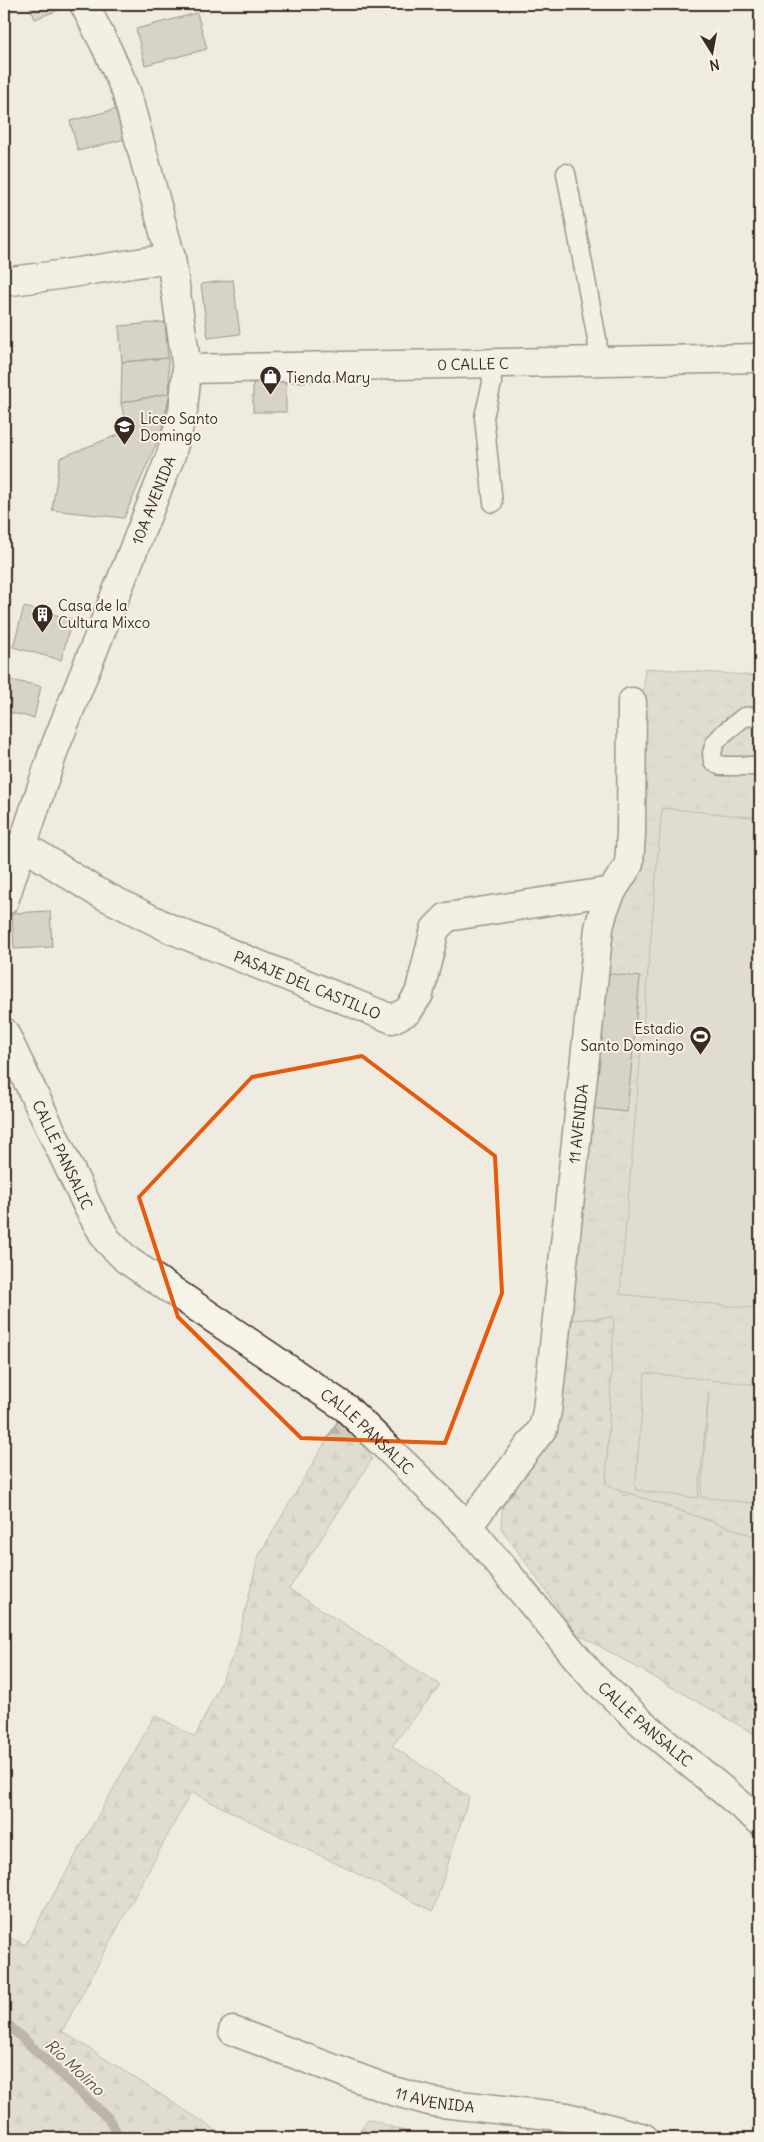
<svg xmlns="http://www.w3.org/2000/svg" width="764" height="2142" font-family="Delius,sans-serif">
  <style>
    .forest { fill: url(#forest-firs); stroke: #867a6f }
    .park { fill: url(#park-tufts); stroke: #867a6f }
    .pitch { fill: #d1cbc0; stroke: #867a6f }
    .lines { fill: none; stroke-linecap: round; stroke-linejoin: round }
    .stream { stroke: #7e7266; stroke-width: 10 }
    .building { fill: #bdb5aa; stroke: #3b2a1e }
    .service-casing { stroke: #3b2a1e; stroke-width: 21 }
    .minor-casing { stroke: #3b2a1e; stroke-width: 31 }
    .service { stroke: #f7f3e8; stroke-width: 18 }
    .minor { stroke: #f7f3e8; stroke-width: 28 }
    .marked { fill: none; stroke: #e8590c; stroke-width: 4; stroke-linejoin: round }
    .labels { text-anchor: middle; dominant-baseline: central; stroke-width: 4; stroke-linejoin: round; paint-order: stroke }
    .street-label { font-size: 15px; fill: #3b2a1e; stroke: #f7f3e8 }
    .poi-label { font-size: 15px; fill: #3b2a1e; stroke: #f7f3e8; text-anchor: start }
    .water-label { font-size: 16px; font-style: italic; fill: #625448; stroke: #f7f3e8 }
  </style>
  <defs>
    <pattern id="forest-firs" width="22" height="20" patternUnits="userSpaceOnUse" patternTransform="scale(1.25)"><rect width="22" height="20" fill="#d1cbc0"/><path d="M5 1l3.5 6h-7zM16 11l3.5 6h-7z" fill="#b4aea5"/></pattern>
    <pattern id="park-tufts" width="24" height="20" patternUnits="userSpaceOnUse" patternTransform="scale(1.25)"><rect width="24" height="20" fill="#d1cbc0"/><path d="M3 7l-1-3M5 7V3M7 7l1-3M15 17l-1-3M17 17v-4M19 17l1-3" fill="none" stroke="#b4aea5"/></pattern>
  </defs>
  <rect width="100%" height="100%" fill="#efebe0"/>
  <filter id="ink" filterUnits="userSpaceOnUse"><feTurbulence type="fractalNoise" baseFrequency=".02" numOctaves="2"/><feDisplacementMap in="SourceGraphic" scale="10" xChannelSelector="R" yChannelSelector="G"/><feConvolveMatrix kernelMatrix="1 2 1 2 8 2 1 2 1" color-interpolation-filters="sRGB"/></filter>
  <g filter="url(#ink)">
    <g class="forest">
      <polygon points="615,1317 606,1485 760,1538 760,1737 576,1633 501,1528 503,1491 534,1417 557,1321"/>
      <polygon points="343,1412 372,1459 289,1589 440,1685 392,1746 469,1797 433,1911 191,1792 62,2031 228,2138 4,2138 4,1935 25,1945 155,1715 195,1737 236,1650 258,1557"/>
      <polygon points="368,2119 426,2138 354,2138"/>
    </g>
    <polygon class="park" points="645,668 760,676 760,1538 606,1485 614,1317 557,1321 595,911 635,853"/>
    <g class="pitch">
      <polygon points="662,808 760,818 760,1309 620,1294"/>
      <polygon points="645,1373 760,1385 760,1504 701,1497 709,1391 698,1498 635,1490"/>
    </g>
    <g class="lines">
      <polyline class="stream" points="4,2021 108,2118 120,2138"/>
    </g>
    <g class="building">
      <polygon points="29,4 69,4 69,6 35,19"/>
      <polygon points="197,13 207,49 145,65 136,29"/>
      <polygon points="121,108 129,138 78,151 70,121"/>
      <polygon points="233,280 240,334 208,338 201,284"/>
      <polygon points="165,322 168,358 122,362 119,326"/>
      <polygon points="168,358 170,393 121,403 122,362"/>
      <rect x="253" y="381" width="33" height="31"/>
      <polygon points="170,393 161,433 124,518 52,510 60,458 127,431 121,403"/>
      <polygon points="24,607 72,619 61,660 13,647"/>
      <polygon points="4,679 41,686 34,718 4,711"/>
      <polygon points="50,911 52,947 14,949 12,913"/>
      <polygon points="604,973 640,977 627,1112 590,1108"/>
    </g>
    <g class="lines">
      <defs>
        <g id="service">
          <polyline points="566,173 597,339 599,361"/>
          <polyline points="491,364 492,383 484,417 493,503"/>
          <polyline points="760,716 744,717 724,733 715,743 712,753 713,761 721,766 760,766"/>
        </g>
        <g id="minor">
          <polyline points="4,282 58,275 171,258"/>
          <path id="s1" d="M 187,369 L 760,358"/>
          <path id="s2" d="M 21,844 L 95,891 L 171,929 L 392,1019 L 408,1011 L 419,994 L 435,929 L 447,917 L 612,891"/>
          <path id="s3" d="M 4,901 L 55,747 L 171,455 L 183,411 L 187,369 L 171,258 L 126,91 L 107,49 L 84,4"/>
          <path id="s4" d="M 4,1032 L 89,1209 L 107,1240 L 127,1260 L 346,1408 L 468,1526 L 592,1676 L 642,1723 L 760,1821"/>
          <path id="s5" d="M 468,1526 L 543,1428 L 547,1411 L 599,928 L 604,909 L 612,891 L 629,864 L 631,834 L 632,702"/>
          <path id="s6" d="M 233,2031 L 393,2091 L 433,2102 L 567,2117 L 644,2138"/>
        </g>
      </defs>
      <use href="#service" class="service-casing"/>
      <use href="#minor" class="minor-casing"/>
      <use href="#service" class="service"/>
      <use href="#minor" class="minor"/>
    </g>
  </g>
  <path d="M0 0H764V2142H0ZM 362,1056 L 495,1156 L 502,1293 L 445,1443 L 301,1438 L 178,1317 L 139,1197 L 252,1077 Z" fill="#efebe0" fill-opacity=".55" fill-rule="evenodd"/>
  <path class="marked" d="M 362,1056 L 495,1156 L 502,1293 L 445,1443 L 301,1438 L 178,1317 L 139,1197 L 252,1077 Z"/>
  <defs>
    <symbol id="shop-pin" viewBox="-11 -11 22 30"><path d="M0 17L-7.5 6A9.5 9.5 0 1 1 7.5 6Z" fill="#3b2a1e" stroke="#f7f3e8"/><path d="M-5-2.5h2.3a2.7 3.5 0 0 1 5.4 0H5L5.5 6h-11ZM-1.5-2.5h3a1.5 2.3 0 0 0-3 0Z" fill="#fff"/></symbol>
    <symbol id="school-pin" viewBox="-11 -11 22 30"><path d="M0 17L-7.5 6A9.5 9.5 0 1 1 7.5 6Z" fill="#3b2a1e" stroke="#f7f3e8"/><path d="M0-5L7-2L0 1L-7-2ZM-4 1L0 2.5L4 1V4Q0 6-4 4Z" fill="#fff"/></symbol>
    <symbol id="building-pin" viewBox="-11 -11 22 30"><path d="M0 17L-7.5 6A9.5 9.5 0 1 1 7.5 6Z" fill="#3b2a1e" stroke="#f7f3e8"/><path d="M-4-6H4V6H1V3H-1V6H-4ZM-2.5-4.3h1.7v1.8h-1.7ZM.8-4.3h1.7v1.8H.8ZM-2.5-1h1.7V.8h-1.7ZM.8-1h1.7V.8H.8Z" fill="#fff"/></symbol>
    <symbol id="stadium-pin" viewBox="-11 -11 22 30"><path d="M0 17L-7.5 6A9.5 9.5 0 1 1 7.5 6Z" fill="#3b2a1e" stroke="#f7f3e8"/><path d="M0-5a6.5 5 0 1 0 0 10a6.5 5 0 1 0 0-10ZM-3.5-1.8h7v3.6h-7Z" fill="#fff"/></symbol>
  </defs>
  <g fill-rule="evenodd">
    <use href="#shop-pin" x="258" y="364" width="25" height="34"/>
    <use href="#school-pin" x="112" y="414" width="25" height="34"/>
    <use href="#building-pin" x="30" y="602" width="25" height="34"/>
    <use href="#stadium-pin" x="688" y="1024" width="25" height="34"/>
  </g>
  <g class="labels">
    <g class="street-label">
      <text stroke="none"><textPath href="#s1" startOffset="286">0 CALLE C</textPath></text>
      <text stroke="none"><textPath href="#s3" startOffset="428">10A AVENIDA</textPath></text>
      <text stroke="none"><textPath href="#s2" startOffset="320">PASAJE DEL CASTILLO</textPath></text>
      <text stroke="none"><textPath href="#s5" startOffset="430">11 AVENIDA</textPath></text>
      <text stroke="none"><textPath href="#s4" startOffset="136">CALLE PANSALIC</textPath></text>
      <text stroke="none"><textPath href="#s4" startOffset="556">CALLE PANSALIC</textPath></text>
      <text stroke="none"><textPath href="#s4" startOffset="961">CALLE PANSALIC</textPath></text>
      <text stroke="none"><textPath href="#s6" startOffset="214">11 AVENIDA</textPath></text>
    </g>
    <g class="poi-label">
      <text x="286" y="377">Tienda Mary</text>
      <text x="140" y="418">Liceo Santo<tspan x="140" dy="17">Domingo</tspan></text>
      <text x="58" y="605">Casa de la<tspan x="58" dy="17">Cultura Mixco</tspan></text>
      <text x="684" y="1028" text-anchor="end">Estadio<tspan x="684" dy="17">Santo Domingo</tspan></text>
    </g>
    <g class="water-label">
      <text transform="translate(75 2067) rotate(43)">Río Molino</text>
    </g>
  </g>
  <rect width="764" height="2142" fill="none" stroke="#f7f3e8" stroke-width="20"/>
  <rect x="10" y="10" width="744" height="2122" fill="none" stroke="#3b2a1e" stroke-width="2" filter="url(#ink)"/>
  <g transform="translate(712 52) rotate(169)" stroke="#f7f3e8" stroke-width="4" paint-order="stroke">
  <path d="M0-4L9 19L0 12L-9 19Z" fill="#3b2a1e"/>
  <text y="-8" font-size="14" font-weight="bold" text-anchor="middle" fill="#3b2a1e">N</text>
  </g>
</svg>
